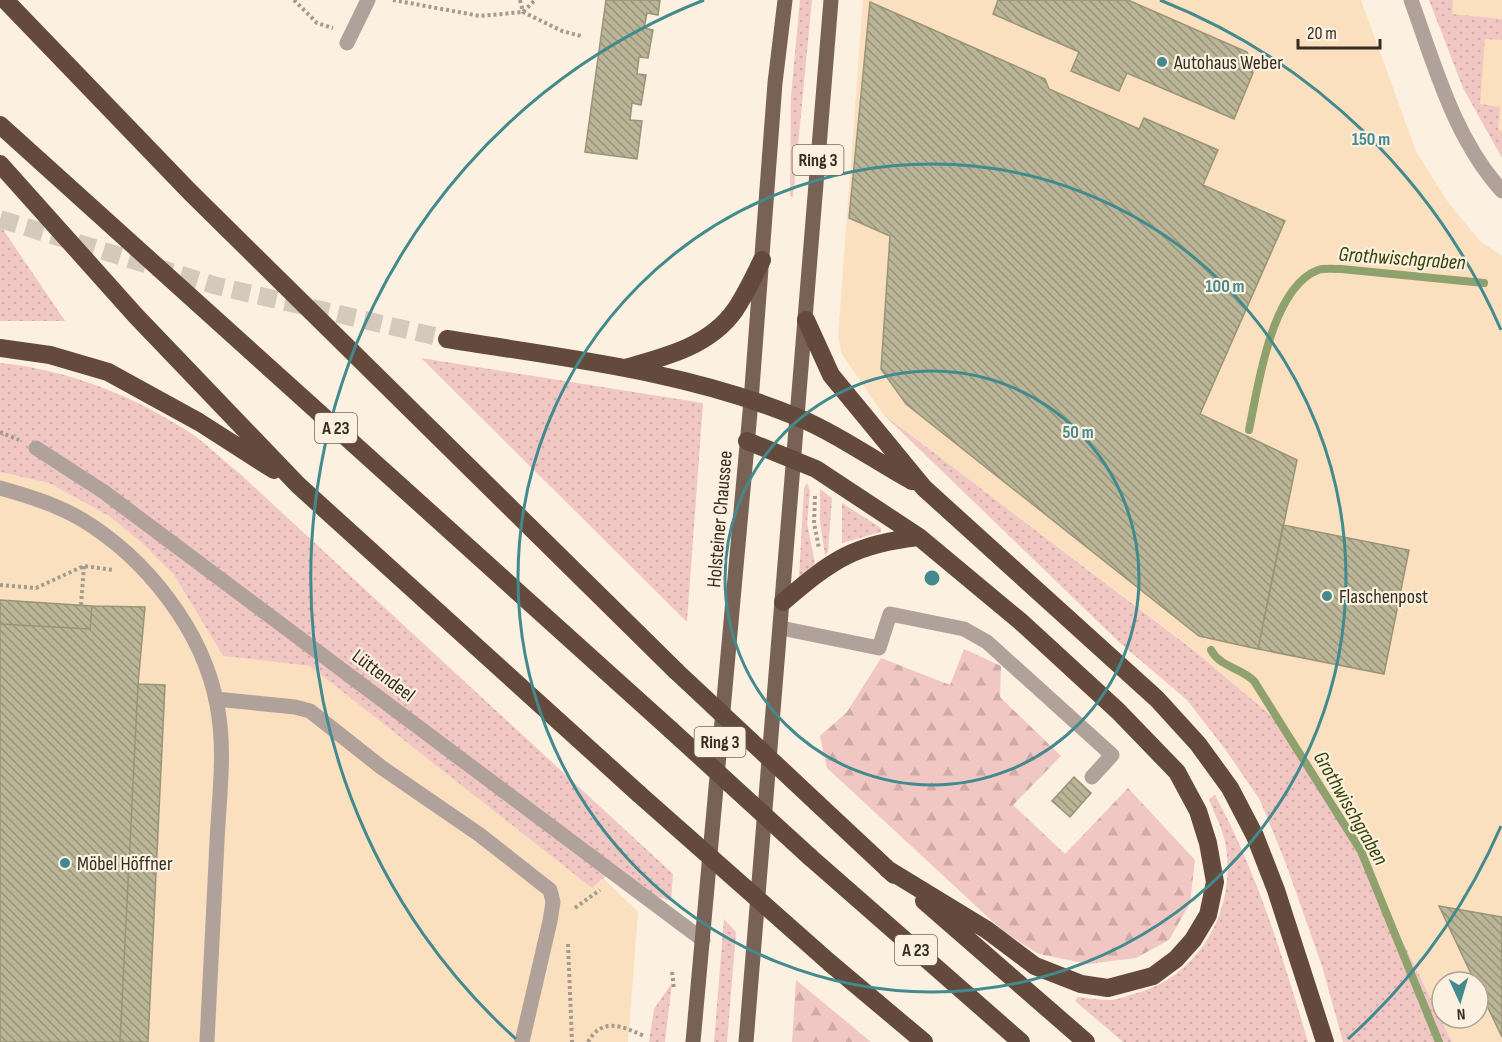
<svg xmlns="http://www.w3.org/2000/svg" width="1502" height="1042" font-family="'Sofia Sans Condensed',sans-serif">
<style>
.built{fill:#fbe0c0;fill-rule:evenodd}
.grass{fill:url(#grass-dots)}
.forest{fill:url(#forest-firs)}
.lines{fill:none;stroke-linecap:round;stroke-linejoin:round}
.stream{stroke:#8fa16d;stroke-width:8}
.building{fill:url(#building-back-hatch);stroke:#999477;stroke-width:1.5}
.motorway-tunnel{stroke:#d4c9ba;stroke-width:18;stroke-dasharray:18 9;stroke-linecap:butt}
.path{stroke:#a49a8d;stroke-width:4;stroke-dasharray:3 3;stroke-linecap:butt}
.service{stroke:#b0a29b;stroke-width:15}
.minor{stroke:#b0a29b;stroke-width:15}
.primary{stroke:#786155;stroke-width:15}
.motorway{stroke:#644a3c;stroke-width:18}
.motorway-bridge{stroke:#644a3c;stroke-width:18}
.ring{fill:none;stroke:#428a8e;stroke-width:3}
.poi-dot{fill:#428a8e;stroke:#fcf0e0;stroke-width:2}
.labels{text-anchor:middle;stroke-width:4.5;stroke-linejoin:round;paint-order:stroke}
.shield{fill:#fcf0e0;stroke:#71685c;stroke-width:1.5}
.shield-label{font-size:18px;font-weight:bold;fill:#352d23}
.poi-label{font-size:20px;fill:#352d23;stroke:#fcf0e0;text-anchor:start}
.street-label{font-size:20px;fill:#352d23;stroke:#fcf0e0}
.water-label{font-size:21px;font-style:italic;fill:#314103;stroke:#fcf0e0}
.centre{fill:#428a8e;stroke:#fcf0e0;stroke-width:3}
.ring-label{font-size:18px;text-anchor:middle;font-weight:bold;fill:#428a8e;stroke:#fcf0e0;stroke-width:4.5;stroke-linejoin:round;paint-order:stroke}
</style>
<defs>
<pattern id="grass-dots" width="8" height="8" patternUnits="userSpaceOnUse" patternTransform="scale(1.5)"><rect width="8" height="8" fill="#f1c7c4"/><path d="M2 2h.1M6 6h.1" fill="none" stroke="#cfaba8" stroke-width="1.8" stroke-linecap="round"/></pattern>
<pattern id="forest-firs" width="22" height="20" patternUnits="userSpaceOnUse" patternTransform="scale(1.5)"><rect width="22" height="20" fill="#f1c7c4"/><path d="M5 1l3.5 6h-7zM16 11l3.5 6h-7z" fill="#cfaba8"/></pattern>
<pattern id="building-back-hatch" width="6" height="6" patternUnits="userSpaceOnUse" patternTransform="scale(1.5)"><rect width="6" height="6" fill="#bab597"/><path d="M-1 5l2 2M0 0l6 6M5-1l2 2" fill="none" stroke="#98947b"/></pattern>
</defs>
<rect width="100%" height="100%" fill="#fcf0e0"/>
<path class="built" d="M863,0h498l55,151 31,50 33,40 22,15v786h-50l-109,-225 -57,-89 -89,-76 -314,-238 -41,-60 -4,-17zM1442,982h36v36h-36z
M1433,0h69v155z
M0,472l49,11 60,33 31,25 34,34 49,81 87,10 282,221 11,-9 35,34 -10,130h-628z"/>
<path class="grass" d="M800,0h12l-19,197 -3,-1 1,-100z
M1429,0h24l-1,14 50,5v21l-17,-1 -5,65 20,3 -2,23 4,1v27l-39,-70z
M0,225l65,96h-65z
M421,358l282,45 -16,219z
M0,363c63,6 127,30 181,64 21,12 39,31 58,46l434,401 -2,27 -18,-6 -33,-23 -17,6 -11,10 -282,-222 -87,-10 -49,-81 -34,-34 -31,-25 -60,-33 -49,-11z
M883,414l313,238 90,76 56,89 110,225h-109l-21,-76 -36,-102 -26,-64 -35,-51 -38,-49 -68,-58z
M807,483l3,8 -3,32 8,41 -16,14 5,-90z
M820,489l12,9 -4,54 -3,3 -5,-33z
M842,503l39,25v4l-39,11z
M1215,795c42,77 68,163 93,247h-185l-48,-41 3,-4c10,1 22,3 32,3 9,0 18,-5 27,-7 64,-18 101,-86 88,-151 -3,-14 -11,-29 -16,-43z
M724,919l12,13 -9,110h-13z
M672,983l-7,59h-16l5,-33z"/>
<path class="forest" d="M964,649l37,17 -1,31 61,59 -48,49 52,49 63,-66 67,72 -5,43 -21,37 -33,18 -48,6 -49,-10 -35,-22 -177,-164 -7,-32 27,-24 34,-54 69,27z
M796,980l75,62h-79z"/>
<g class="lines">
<path class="stream" d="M1249,430c9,-43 22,-142 69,-160 6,-2 17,-1 23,-1l143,14
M1211,650c10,18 29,17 43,31l107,170 78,191"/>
</g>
<path class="building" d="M606,0h54l-2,15 -11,-2 -3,15 9,2 -5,28 -9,-1 -2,17 9,1 -5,30 -9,-2 -2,17 12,1 -5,38 -52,-7z
M998,0h130l119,52 6,21 -19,46 -107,-46 -8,18 -48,-20 8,-19 -86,-38z
M870,2l175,77 4,10 90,40 5,-11 74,32 -15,35 82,36 -85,193 97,46 -39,189 -59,-13 -293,-232 -25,-35 9,-133 -41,-18z
M1283,525l126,25 -25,124 -126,-25z
M0,600l92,6 -2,23 -90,-5z
M92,606l53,1 -7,77 -18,358h-120v-418l90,5z
M138,684l27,1 -17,357h-28z
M1074,777l17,16 -21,24 -18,-16z
M1439,906l63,11v120l-24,-50v-5h-3z"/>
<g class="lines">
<path class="motorway-tunnel" d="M0,219l217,67 230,53"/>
<path class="path" d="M294,0l23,23 16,5
M393,0l87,16 43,-4 12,-12
M520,0l3,12 39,19 19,5
M0,432l19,8
M815,496l-1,27 5,25
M0,585l36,3 48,-22 29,4
M81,605l3,-39
M575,908l25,-18
M568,944l4,98
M672,972l2,17
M588,1042c14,-25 34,-16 56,-6"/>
<path class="service" d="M36,448l68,44 599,448
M0,488c28,8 55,16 81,31 65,39 122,111 136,186 9,46 2,91 0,137 -3,66 -7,133 -10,200
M781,628l98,20 11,-34 74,15 23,13 125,113 -20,22
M216,699l79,8 15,4 71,56 99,68 70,55 3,12 -3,19 -28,121"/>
<path class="minor" d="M1411,0c24,66 43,138 91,191
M347,43l21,-43"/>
<path class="primary" d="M693,1042l58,-641 24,-318 10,-83
M746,1042l85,-1042"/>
<path class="motorway" d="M5,0l185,192 486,479
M0,125l671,605
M0,164l136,152 162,169 341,309
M806,320l25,55 93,113 233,211 41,45 32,44 25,48 21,54 49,152
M447,339c117,19 239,32 350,78 39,16 77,43 115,64
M0,348l50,7 58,17 91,50 75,48
M625,368c40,-11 85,-22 110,-58 11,-16 19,-34 27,-50
M747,441l69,28 103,68 101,84 98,90 59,61 21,39 10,32 7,39 -7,33 -15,25 -17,19 -23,17 -45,12 -27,-4 -46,-18 -48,-36 -100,-61
M783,602c49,-42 71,-58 136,-65
M817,803l77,72
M810,857l211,185
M924,901l162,141
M830,963l94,79"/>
<path class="motorway-bridge" d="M676,671l141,132
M671,730l139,127
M639,794l191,169"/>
</g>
<g class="ring">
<circle cx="932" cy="578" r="207"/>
<circle cx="932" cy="578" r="414"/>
<path d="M1501 826A621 621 0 0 1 1348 1039M516 1039A621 621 0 0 1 704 0M1160 0A621 621 0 0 1 1501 330"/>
</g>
<g class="poi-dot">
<circle cx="1162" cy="62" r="6"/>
<circle cx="1327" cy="596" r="6"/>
<circle cx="65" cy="863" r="6"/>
</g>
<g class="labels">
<g class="shield">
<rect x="792.5" y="145" width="51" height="30" rx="4.5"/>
<rect x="315" y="413" width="42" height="30" rx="4.5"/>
<rect x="694.5" y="727" width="51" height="30" rx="4.5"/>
<rect x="895" y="935" width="42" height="30" rx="4.5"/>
</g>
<g class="shield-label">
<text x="818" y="166">Ring 3</text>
<text x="336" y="434">A 23</text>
<text x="720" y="748">Ring 3</text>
<text x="916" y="956">A 23</text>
</g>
<g class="poi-label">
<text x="1174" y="69">Autohaus Weber</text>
<text x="1339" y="603">Flaschenpost</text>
<text x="77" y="870">Möbel Höffner</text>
</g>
<g class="street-label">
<text transform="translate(719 519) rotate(-85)" y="7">Holsteiner Chaussee</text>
<text transform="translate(384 675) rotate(37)" y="7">Lüttendeel</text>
</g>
<g class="water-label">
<text transform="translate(1402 258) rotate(4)" y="7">Grothwischgraben</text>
<text transform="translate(1351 808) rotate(60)" y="7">Grothwischgraben</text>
</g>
</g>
<circle cx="932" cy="578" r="9" class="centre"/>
<g class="ring-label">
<text x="1371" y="145">150 m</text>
<text x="1225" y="292">100 m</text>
<text x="1078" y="438">50 m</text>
</g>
<g transform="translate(1460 1000) rotate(176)"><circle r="28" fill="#fcf0e0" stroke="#aca294" stroke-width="1.5"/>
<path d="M0-4.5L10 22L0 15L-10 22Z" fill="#428a8e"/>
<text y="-9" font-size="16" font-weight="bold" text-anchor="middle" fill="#352d23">N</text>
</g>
<path d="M1298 39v9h82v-9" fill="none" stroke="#352d23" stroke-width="3"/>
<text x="1307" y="39" font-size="18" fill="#352d23" stroke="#fcf0e0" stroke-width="4.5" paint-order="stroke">20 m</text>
</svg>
